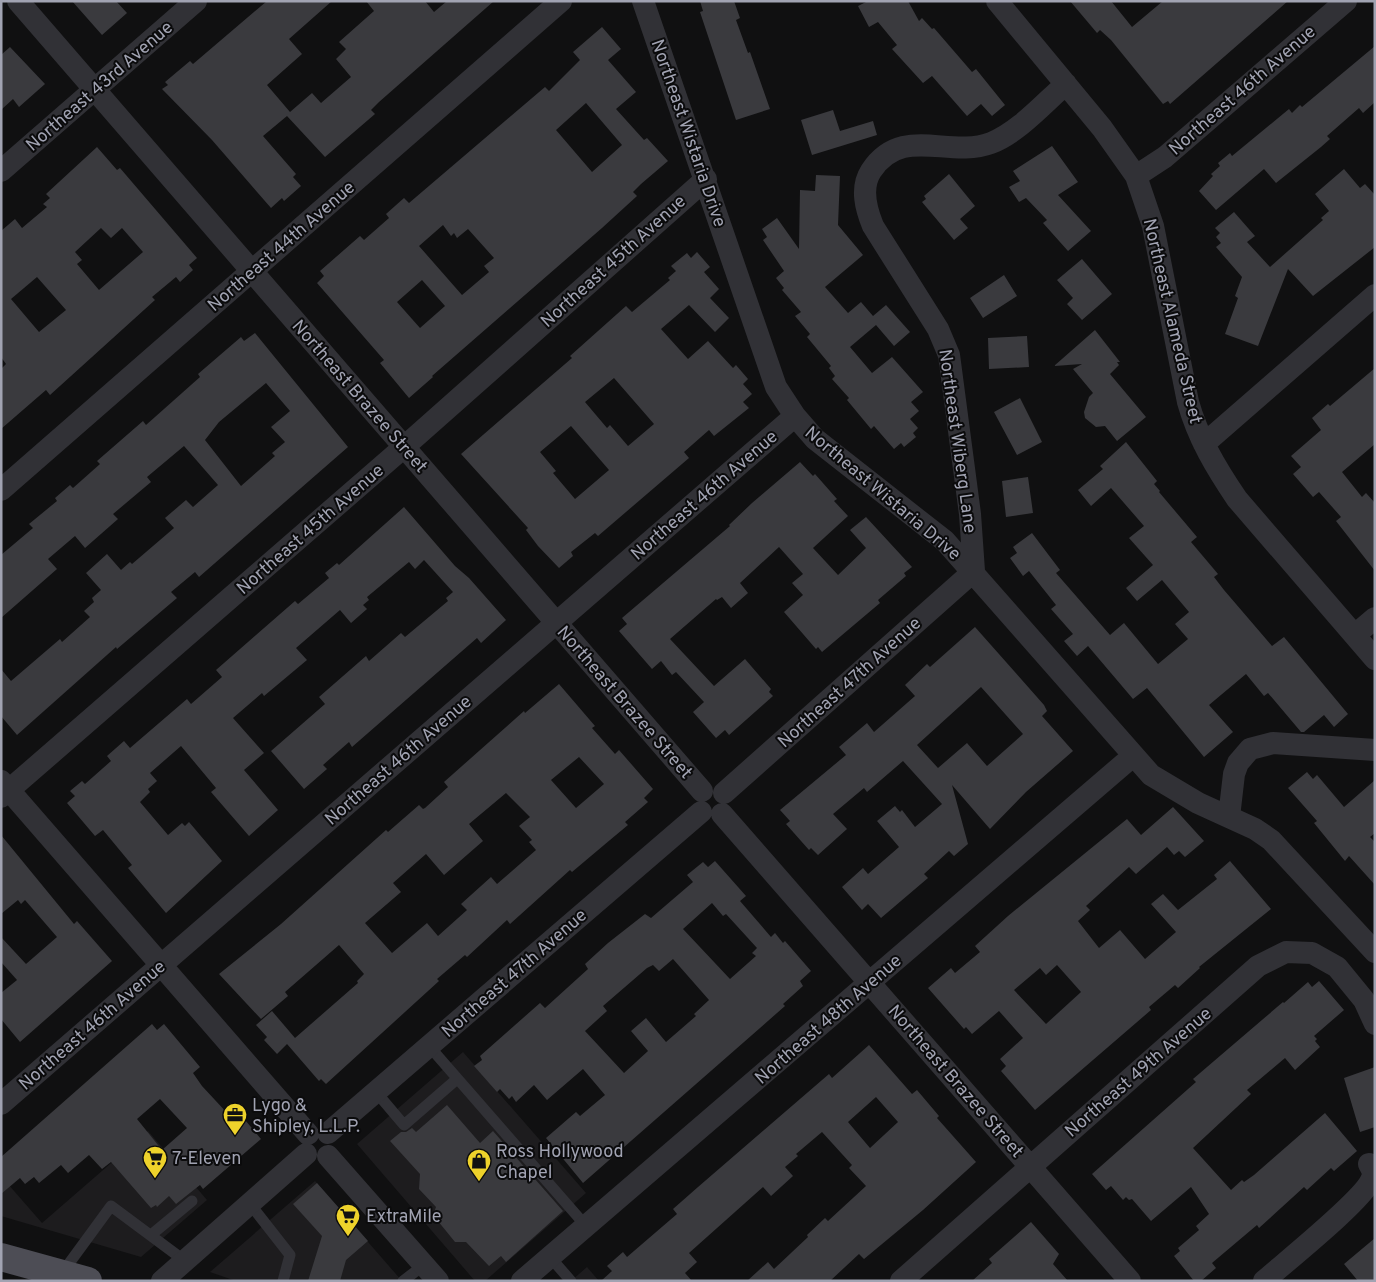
<svg xmlns="http://www.w3.org/2000/svg" width="1376" height="1282" font-family="Overpass,sans-serif">
<style>
.built{fill:#1d1c1e}
.building{fill:#3a3a3e;fill-rule:evenodd}
.lines{fill:none;stroke-linecap:round;stroke-linejoin:round}
.service{stroke:#313136;stroke-width:11}
.minor{stroke:#313136;stroke-width:22}
.primary{stroke:#4d4d55;stroke-width:28}
.labels{text-anchor:middle;stroke-width:4;stroke-linejoin:round;paint-order:stroke}
.street-label{font-size:18px;fill:#a1a3b2;stroke:#0b0b0c}
.poi-label{font-size:18px;fill:#a1a3b2;stroke:#0b0b0c;text-anchor:start}
</style>
<rect width="100%" height="100%" fill="#101011"/>
<path class="built" d="M463,1052l123,141 -101,88h-10l-118,-137z
M148,1131l59,69 -66,57 -140,-41v-40l41,47z
M315,1181l87,100h-166l-26,-9z
M587,1267l12,14h-28z"/>
<path class="building" d="M72,1h44l11,12 -25,22z
M267,1h65l-43,38 13,15 -35,31 23,27 22,-19 9,10 30,-26 -15,-18 10,-10 -7,-7 35,-31 -8,-10h59l9,11 13,-11h47l-115,101 -8,8 4,4 -50,43 -38,-41 -24,20 33,38 -3,3 8,9 -17,15 -2,-3 -11,10 -59,-68 -50,-51 6,-4 -3,-3 25,-21 3,3z
M700,1h34l6,17 -4,2 12,33 2,-1 20,57 -34,11 -36,-108 3,-1z
M868,1h40l11,20 3,-3 10,11 2,-1 38,44 4,-3 29,36 -13,11 -11,-12 -14,12 -35,-40 -9,7 -31,-34 5,-4 -19,-23 -9,5 -11,-21z
M1070,1h41l21,26 31,-26h125l-118,103 -2,-3 -5,3 -52,-64 -11,-10 -3,3z
M602,27l19,22 -13,11 28,32 -20,17 28,31 3,-2 21,23 -27,23 -8,8 4,4 -35,32 -170,148 1,1 -24,21 -29,-35 4,-3 -67,-77 7,-7 -4,-5 40,-35 4,4 25,-22 -3,-4 18,-16 5,5 136,-116 4,4 31,-31 -7,-8zM586,103l36,42 -30,27 -36,-42zM443,225l8,11 3,-3 3,5 11,-9 26,29 -10,8 5,6 -27,23 -43,-49zM422,280l23,26 -25,22 -23,-26z
M1375,46v56l-12,11 -4,-5 -32,28 3,3 -9,8 -45,36 -12,-14 -48,41 -17,-19 14,-15 -2,-2 9,-8 -2,-3 12,-10 2,3 57,-47 3,4 8,-8 2,2z
M10,47l35,37 -26,23 -6,-8 -12,11v-55z
M833,110l7,21 33,-10 4,14 -65,20 -11,-35z
M1052,146l26,36 -20,13 33,36 -23,20 -25,-28 4,-3 -21,-22 -7,4 -10,-15 11,-6 -7,-10z
M97,147l20,23 3,-2 77,90 -8,7 4,5 -13,12 -4,-5 -24,20 3,3 -105,95 -4,-5 -45,39v-60l5,-5 -5,-7v-126l14,-12 7,9 25,-21 -4,-3 7,-6 -4,-4zM101,228l10,10 11,-10 21,24 -44,38 -22,-26 5,-4 -7,-8zM37,277l29,33 -27,22 -28,-33z
M1344,169l16,19 5,-4 10,11v52l-62,49 -25,-27 -30,77 -33,-12 13,-36 -3,-2 7,-19 -26,-30 5,-4 -5,-6 4,-4 -5,-5 19,-16 21,24 -8,6 23,25 53,-47 -2,-2 8,-7 -14,-17z
M949,174l26,32 -15,13 8,9 -14,12 -32,-38 4,-3 -2,-3z
M816,175l24,1 -2,49 25,30 -38,32 23,26 13,-11 12,14 13,-11 24,27 -16,14 -18,-21 -26,22 22,26 20,-16 31,35 -12,10 8,9 -9,8 8,9 -5,5 3,4 -12,10 -3,-4 -7,6 -20,-23 -3,3 -24,-29 2,-2 -17,-19 3,-3 -6,-8 2,-2 -24,-29 3,-3 -15,-18 6,-4 -19,-22 2,-2 -8,-10 8,-7 -21,-31 4,-3 -5,-8 15,-11 22,31 1,-59 15,1z
M697,252l13,15 -6,5 15,17 -9,9 19,20 -14,14 -26,-27 -28,24 27,30 20,-18 25,27 3,-3 12,14 -5,5 9,10 -9,8 6,6 -35,28 -5,-6 -25,22 5,6 -91,78 -3,-3 -24,19 2,4 -14,12 -21,-22 -12,-16 2,-2 -67,-74 111,-96 -2,-2 56,-50 6,6 38,-32 -2,-2 8,-7 -5,-5 16,-13 4,5zM614,378l40,46 -26,22 -18,-21 -3,3 -22,-26zM571,426l38,44 -34,29 -22,-26 3,-2 -16,-19z
M1082,259l30,35 -30,26 -15,-16 6,-6 -16,-18z
M1004,275l13,21 -34,22 -13,-20z
M1095,330l25,32h-3l2,3 -9,9 36,43 -29,24 -12,-15 -9,1 -11,-9 -1,-6 5,-15 4,-4 -20,-24 9,-5 -28,2z
M255,333l93,114 -149,130 -4,-5 -24,20 6,6 -60,51 -1,-2 -99,88 -16,-19v-47l10,12 49,-42 2,3 28,-25 -6,-6 10,-9 -2,-4 9,-8 -15,-17 21,-19 14,16 9,-8 2,2 42,-36 -9,-10 21,-18 7,7 25,-22 -34,-39 -37,31 4,5 -38,32 5,5 -33,29 -10,-12 -27,23 9,10 -56,49v-63l32,-27 -4,-4 28,-23 -2,-3 15,-13 3,3 27,-24 -3,-3 46,-40 3,4 54,-48 -2,-3 43,-37 3,4zM266,383l24,28 -19,16 14,15 -13,11 3,3 -34,30 -36,-46 14,-18z
M1027,336l2,31 -40,2 -1,-31z
M1375,368v76l-33,28 20,25 4,-4 9,10v68l-39,-50 5,-4 -22,-25 -6,5 -20,-23 8,-7 -10,-11 30,-26 -9,-12 16,-14 2,2z
M1020,398l22,44 -25,13 -23,-43z
M1126,442l31,39 -3,3 6,7 -1,1 38,45 -6,5 27,32 -4,3 10,13 48,56 12,-9 64,77 -14,13 -10,-12 -20,17h-3l-33,-39 -4,3 -18,-22 -37,31 24,27 -29,25 -57,-69 -14,11 -45,-53 -11,10 -13,-15 9,-7 -22,-25 5,-4 -27,-34 -6,5 -13,-18 7,-5 -4,-6 19,-14 28,37 -4,3 54,62 14,-12 34,41 30,-25 -13,-15 14,-12 -27,-32 -25,21 -11,-13 27,-23 -24,-27 15,-12 -33,-38 -20,18 -13,-16 25,-21 -3,-3z
M800,462l13,14 2,-2 22,25 -3,2 14,15 -35,32 25,27 28,-27 -16,-18 16,-13 46,50 -8,6 2,3 -28,24 2,3 -58,49 -4,-5 -2,2 -32,-37 19,-17 -11,-12 11,-9 -24,-27 -39,36 8,10 -17,15 -9,-11 -5,3 -1,-1 -46,40 44,47 31,-27 26,30 -2,3 4,4 -44,39 -4,-5 -9,8 -23,-26 11,-10 -28,-30 -4,3 -11,-14 -9,8 -33,-38 8,-7 -5,-6 108,-92 -1,-1 23,-22z
M1028,477l5,36 -27,4 -4,-36z
M404,507l51,59 14,12 37,42 -25,23 -4,-5 -125,109 -3,-5 -26,23 4,4 -23,20 -33,-38 54,-47 -6,-7 47,-41 3,5 32,-28 4,4 43,-36 -2,-3 7,-6 -29,-32 -9,9 -6,-7 -42,35 2,3 -6,5 4,4 -16,14 -11,-13 -44,38 11,12 -43,36 -2,-3 -29,25 31,35 -20,17 34,40 -29,26 -38,-44 5,-4 -35,-42 -31,27 7,8 -9,8 2,3 -10,10 28,33 14,-12 3,3 4,-4 33,39 -56,52 -38,-45 4,-3 -29,-35 -8,6 -28,-33 8,-7 -5,-5 12,-10 3,3 26,-23 -4,-5 17,-15 6,7 57,-49 4,5 31,-27 -6,-7 79,-69 3,3 31,-26 -4,-5 12,-10 2,2z
M975,627l69,78 3,6 -5,5 31,35 -47,41 -36,37 -38,-44 16,59 -14,12 -5,-5 -25,23 4,4 -47,40 -13,-14 -6,6 -20,-23 21,-19 5,6 31,-27 -22,-26 18,-15 5,6 2,-2 13,17 27,-23 -39,-43 -36,31 -3,-4 -31,26 14,15 -29,26 -7,-7 -2,2 -23,-26 4,-3 -10,-11 66,-55 -7,-8 28,-24 7,9 41,-36 -10,-11 22,-21 3,3zM981,687l42,47 -36,32 -20,-23 -29,25 -21,-23z
M559,684l36,42 -3,2 23,26 4,-4 34,39 -9,9 4,4 -23,20 3,3 -18,15 -38,32 -2,-2 -60,54 -3,-4 -40,37 -2,-2 -28,24 2,2 -113,103 -5,-5 -2,2 -32,-37 -10,10 -13,-14 3,-3 -11,-12 16,-14 23,27 63,-55 -1,-2 7,-7 -25,-29 -54,47 3,4 -27,23 -42,-45 62,-50 105,-94 2,2 31,-27 4,4 2,-1 23,-21 -4,-5 80,-71 1,2zM579,757l25,27 -28,24 -25,-28zM506,793l24,24 -11,9 13,14 -3,2 7,8 -39,34 -6,-7 -30,27 6,6 -29,26 -11,-13 -35,30 -27,-30 36,-31 -8,-9 33,-29 18,21 39,-34 -14,-17z
M1307,772l6,7 4,-4 27,32 31,-27v53l-5,4 5,5v43l-26,-29 -4,5 -31,-38 3,-2 -29,-33z
M1173,807l31,34 -19,16 -6,-6 -5,4 -7,-8 -31,27 -7,-7 -43,39 4,4 -12,11 21,27 21,-18 25,29 31,-27 -25,-28 12,-10 15,16 39,-31 -3,-4 16,-14 41,48 -72,58 1,1 -22,20 -3,-3 -26,22 2,3 -116,100 -34,-39 5,-5 -6,-7 23,-21 -24,-27 -27,23 -6,-7 -2,2 -36,-41 23,-20 4,5 25,-21 -5,-6 33,-30 119,-97 14,16zM1057,965l24,27 -35,32 -32,-34 26,-22 6,7z
M1,835l73,89 3,-3 35,40 -92,81 -19,-23v-26l16,-13 -16,-18v-25l25,27 31,-27 -32,-37 -4,4 -3,-4 -17,14z
M715,861l31,35 -6,5 31,36 4,-4 8,10 2,-2 26,30 -11,10 3,5 -20,18 2,2 -202,177 -37,-45 30,-26 4,4 25,-21 -22,-26 -36,31 -13,-15 -18,17 -4,-6 -3,3 -9,-10 -3,3 -23,-26 8,-6 -2,-4 60,-53 5,5 43,-39 -3,-5 23,-21 37,-29 6,4 42,-36 -6,-7 16,-13 5,5zM712,903l11,13 3,-2 31,34 -5,5 4,3 -26,23 -47,-50zM673,959l36,41 -15,14 2,2 -30,26 -20,-24 -15,13 17,20 -24,22 -39,-42 22,-20 -4,-5 44,-38 6,-3 6,6z
M1319,981l25,29 -30,26 3,3 -2,2 5,6 -25,23 -10,-12 -38,32 4,4 -58,54 38,42 11,-10 2,2 10,-7 71,-62 32,38 -23,20 -3,-3 -24,22 -3,-3 -45,41 -2,-3 -45,38 4,5 -15,13h-7l-20,-25 6,-5 -2,-3 21,-18 -3,-4 13,-12 -18,-27 -40,34 -19,-22 -3,1 -3,-3 -3,3 -12,-14 -5,4 -14,-16 104,-92 -3,-3 90,-77 1,1 24,-21 4,5z
M152,1024l5,6 7,-6 36,43 -7,6 9,13 26,28 7,-6 26,31 -58,50 -3,-4 -24,19 -7,-8 -12,11 -1,-2 -5,3 -40,-46 -9,7 -13,-14 -21,18 -7,-8 -22,18 -5,-6 -9,7 -5,-6 -19,16v-37zM160,1099l27,29 -25,22 -25,-31z
M869,1045l43,49 5,-4 22,26 -2,2 39,44 -53,48 -59,49 -5,-5 -29,27h-83l21,-19 6,7 34,-32 -1,-2 18,-17 3,3 38,-35 -17,-18 3,-3 -30,-33 -26,22 2,2 -13,11 8,9 -22,20 -8,-9 -74,66 8,9 -12,11 7,8h-91l11,-10 -5,-5 16,-14 4,5 50,-43 -4,-5 25,-22 131,-113 3,4zM876,1097l22,25 -28,26 -22,-26z
M1375,1067v60l-15,5 -16,-54z
M447,1105l33,38 13,-12 70,80 -57,51 -5,-6 -12,10 -23,-24h-11l-22,-27 3,-8 -17,-18 1,-15 -30,-33 11,-9h5l6,-4 4,4z
M317,1183l51,58 -22,19 -6,21h-32l14,-45 -29,-32z
M1031,1222l28,32 -6,10 15,17h-96l20,-18 -3,-4z
M1375,1238v43h-17l-14,-17z"/>
<g class="lines">
<path class="service" d="M429,1046l157,180
M376,1092l28,33 53,-46
M250,1204l40,51 -7,26
M151,1235l41,-34
M550,1257l21,24
M62,1273l49,-67 74,55
M403,1281l21,-16"/>
<path class="minor" d="M18,1l684,790
M643,1l133,386 19,29 20,23 130,102 206,234 47,28 57,26 16,11 104,112
M997,1l105,127 34,48 17,50 35,176c10,36 28,66 49,97l138,160
M1,171l195,-170
M1136,176l29,-19 181,-156
M1204,444l171,-149
M1,490l560,-489
M974,571l-4,-57 -21,-159 -11,-26 -65,-103c-7,-17 -13,-38 -2,-55 31,-47 77,-12 120,-28 28,-11 53,-40 75,-59
M1355,635l20,-17
M1,781l307,353
M724,793l250,-222
M1,797l403,-350 302,-268
M722,814l408,467
M1229,817l5,-43 4,-11 12,-14 23,-6 102,7
M1,1104l794,-688
M328,1133l373,-321
M328,1156l110,125
M162,1281l144,-127
M522,1281l611,-525
M901,1281l357,-315 28,-14 26,1 25,14 27,33 11,24
M1264,1281c19,-17 102,-83 108,-103 2,-5 0,-9 -3,-14"/>
<path class="primary" d="M1,1257l87,24"/>
</g>
<defs>
<symbol id="office-pin" viewBox="-11 -11 22 30"><path d="M0 17L-7.5 6A9.5 9.5 0 1 1 7.5 6Z" fill="#eed22b" stroke="#0b0b0c"/><path d="M-6-3h4V-5.5h4V-3h4V5H-6ZM-1-4.5V-3h2v-1.5ZM-6 0V1H6V0Z" fill="#111"/></symbol>
<symbol id="supermarket-pin" viewBox="-11 -11 22 30"><path d="M0 17L-7.5 6A9.5 9.5 0 1 1 7.5 6Z" fill="#eed22b" stroke="#0b0b0c"/><path d="M-6-5.5h2.5l.6 2H6L4.5 2H-2.5L-4.4-4H-6ZM-1.5 3.2a1.3 1.3 0 1 0 .1 0ZM3 3.2a1.3 1.3 0 1 0 .1 0Z" fill="#111"/></symbol>
<symbol id="shop-pin" viewBox="-11 -11 22 30"><path d="M0 17L-7.5 6A9.5 9.5 0 1 1 7.5 6Z" fill="#eed22b" stroke="#0b0b0c"/><path d="M-5-2.5h2.3a2.7 3.5 0 0 1 5.4 0H5L5.5 6h-11ZM-1.5-2.5h3a1.5 2.3 0 0 0-3 0Z" fill="#111"/></symbol>
</defs>
<g fill-rule="evenodd">
<use href="#office-pin" x="221" y="1101" width="28" height="38"/>
<use href="#supermarket-pin" x="141" y="1144" width="28" height="38"/>
<use href="#shop-pin" x="465" y="1147" width="28" height="38"/>
<use href="#supermarket-pin" x="334" y="1202" width="28" height="38"/>
</g>
<g class="labels">
<g class="street-label">
<text transform="translate(99 86) rotate(-41)" y="6">Northeast 43rd Avenue</text>
<text transform="translate(1242 90) rotate(-41)" y="6">Northeast 46th Avenue</text>
<text transform="translate(689 133) rotate(71)" y="6">Northeast Wistaria Drive</text>
<text transform="translate(281 246) rotate(-41)" y="6">Northeast 44th Avenue</text>
<text transform="translate(613 261) rotate(-42)" y="6">Northeast 45th Avenue</text>
<text transform="translate(1173 321) rotate(77)" y="6">Northeast Alameda Street</text>
<text transform="translate(360 396) rotate(49)" y="6">Northeast Brazee Street</text>
<text transform="translate(958 441) rotate(82)" y="6">Northeast Wiberg Lane</text>
<text transform="translate(883 493) rotate(40)" y="6">Northeast Wistaria Drive</text>
<text transform="translate(704 495) rotate(-41)" y="6">Northeast 46th Avenue</text>
<text transform="translate(310 529) rotate(-41)" y="6">Northeast 45th Avenue</text>
<text transform="translate(849 682) rotate(-42)" y="6">Northeast 47th Avenue</text>
<text transform="translate(625 702) rotate(49)" y="6">Northeast Brazee Street</text>
<text transform="translate(398 760) rotate(-41)" y="6">Northeast 46th Avenue</text>
<text transform="translate(514 973) rotate(-41)" y="6">Northeast 47th Avenue</text>
<text transform="translate(828 1019) rotate(-41)" y="6">Northeast 48th Avenue</text>
<text transform="translate(92 1025) rotate(-41)" y="6">Northeast 46th Avenue</text>
<text transform="translate(1138 1072) rotate(-41)" y="6">Northeast 49th Avenue</text>
<text transform="translate(956 1081) rotate(49)" y="6">Northeast Brazee Street</text>
</g>
<g class="poi-label">
<text x="252" y="1111">Lygo &amp;<tspan x="252" dy="21">Shipley, L.L.P.</tspan></text>
<text x="496" y="1157">Ross Hollywood<tspan x="496" dy="21">Chapel</tspan></text>
<text x="172" y="1164">7-Eleven</text>
<text x="366" y="1222">ExtraMile</text>
</g>
</g>
<rect width="1376" height="1282" fill="none" stroke="#a1a3b2" stroke-width="5"/>
</svg>
